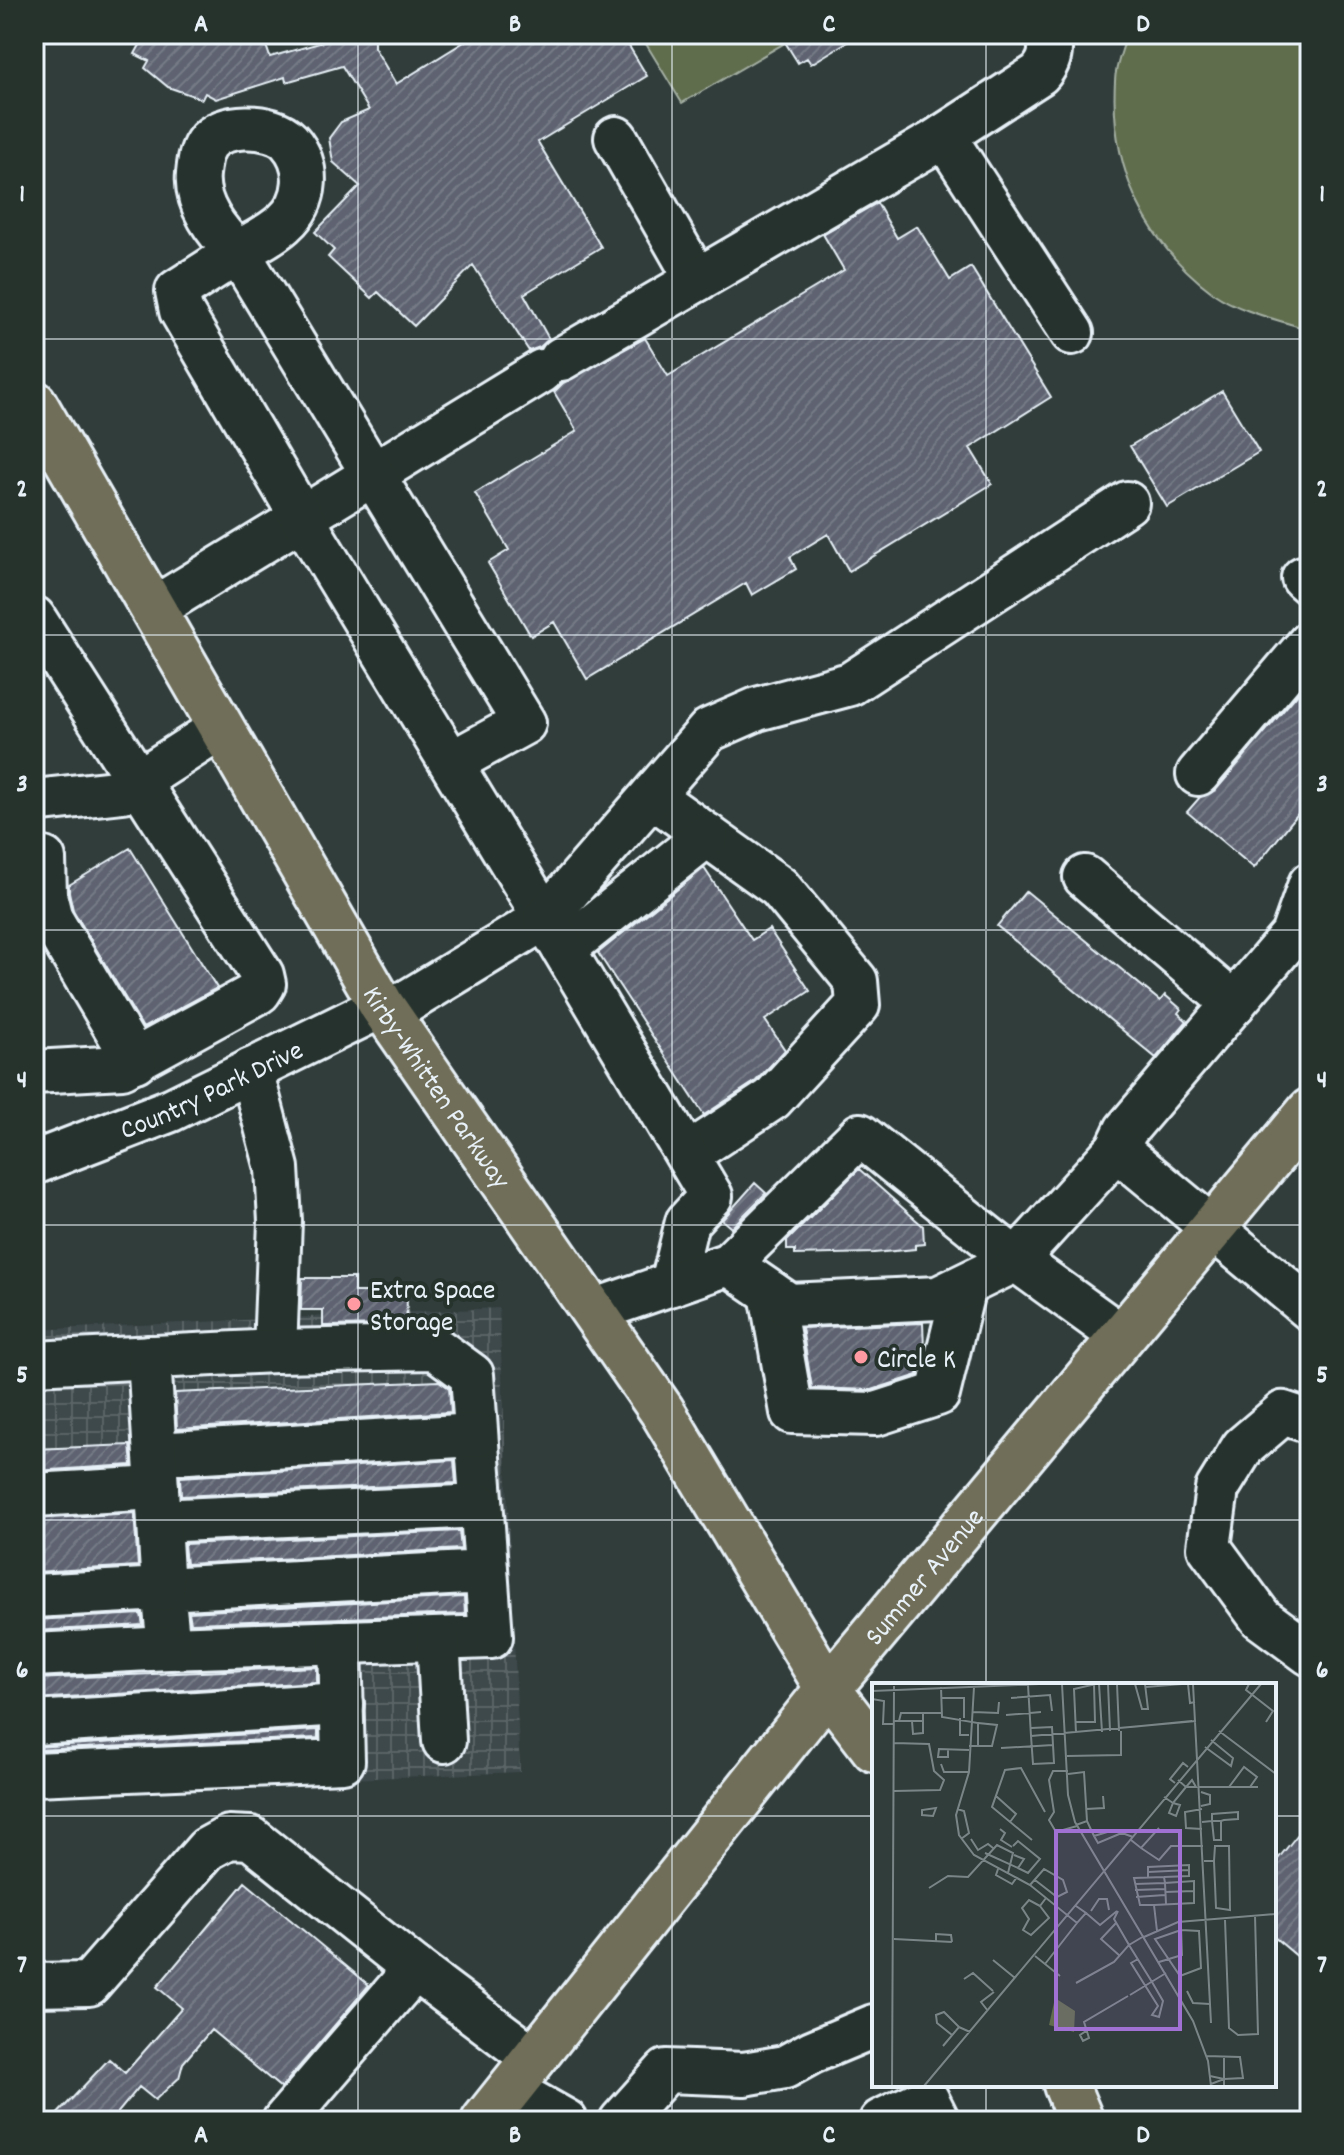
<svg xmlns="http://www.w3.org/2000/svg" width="1344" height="2155" font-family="Dekko,sans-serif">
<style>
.industrial{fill:url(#industrial-grid)}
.green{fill:#616d4e;stroke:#a4afa3;stroke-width:2}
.building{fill:url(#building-hatch);stroke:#e8f1f8;stroke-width:2}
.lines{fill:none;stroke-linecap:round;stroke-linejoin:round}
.minor-casing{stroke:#e8f1f8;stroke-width:48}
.major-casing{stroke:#e8f1f8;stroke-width:50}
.minor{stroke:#26332d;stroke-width:42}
.major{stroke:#706e59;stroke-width:44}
.grid{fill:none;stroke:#e8f1f8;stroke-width:2;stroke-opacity:0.55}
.poi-dot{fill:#ff9aa2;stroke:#26332d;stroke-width:3}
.labels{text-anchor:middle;stroke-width:8;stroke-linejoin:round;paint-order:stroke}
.street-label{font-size:28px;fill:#e8f1f8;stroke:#26332d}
.poi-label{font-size:28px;fill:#e8f1f8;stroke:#26332d;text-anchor:start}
.inset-road{fill:none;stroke:#7a8587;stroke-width:2}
.view{fill:#a171d3;fill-opacity:0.15;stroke:#a171d3;stroke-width:4}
.inset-edge{fill:none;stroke:#e8f1f8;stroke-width:4}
.neatline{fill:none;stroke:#e8f1f8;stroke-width:3}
.grid-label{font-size:26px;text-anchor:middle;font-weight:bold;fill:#e8f1f8}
</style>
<defs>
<pattern id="industrial-grid" width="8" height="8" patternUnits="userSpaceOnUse" patternTransform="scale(2)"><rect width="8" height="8" fill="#3e484b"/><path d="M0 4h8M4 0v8" fill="none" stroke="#5a6366"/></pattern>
<pattern id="building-hatch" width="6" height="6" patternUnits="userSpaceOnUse" patternTransform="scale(2)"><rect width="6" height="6" fill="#5e6371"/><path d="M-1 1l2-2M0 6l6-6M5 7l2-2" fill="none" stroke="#757a86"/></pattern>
</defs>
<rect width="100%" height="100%" fill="#313d3b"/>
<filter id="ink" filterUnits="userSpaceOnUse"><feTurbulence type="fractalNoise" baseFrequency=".0125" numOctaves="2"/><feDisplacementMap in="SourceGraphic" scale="16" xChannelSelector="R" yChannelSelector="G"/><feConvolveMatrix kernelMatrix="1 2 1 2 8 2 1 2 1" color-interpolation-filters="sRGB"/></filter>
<g filter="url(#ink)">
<path class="industrial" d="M499,1308l21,464 -486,20v-462z"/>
<path class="green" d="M640,34h138l5,10 -101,59z
M1127,34h183v296c-31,-10 -70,-18 -97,-37 -69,-51 -103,-127 -98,-212 0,-15 8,-32 12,-47z"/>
<path class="building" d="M146,34h116l8,23 57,-16 -4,-7h51v13l22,37 81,-50h110l42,12 18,30 -109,66 63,105 -77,47 25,45 -9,8 -11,4 -56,-86 -59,61 -36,-34 -6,6 -44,-41 6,-7 -19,-18 45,-46 -27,-24 -4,-24 12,-16 28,-12 -27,-44 -56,16 -1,-5 -69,22 -11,-6 -3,6 -34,-12 -23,-19 4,-7 -14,-7z
M780,34h80l-49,30 -4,-6 -9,5z
M877,203l20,35 20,-12 33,54 21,-13 80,130 -81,51 22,36 -143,87 -21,-37 -38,23 6,12 -44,26 -6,-12 -159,96 -33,-57 -23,14 -43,-73 21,-13 -34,-57 102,-62 -23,-39 9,-9 82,-45 23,38 176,-106 -21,-36z
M1222,391l37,61 -92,55 -37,-61z
M1310,679v120l-56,69 -67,-56 13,-15 16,-7z
M130,848l87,140 -74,40 -70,-118 -4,-18v-7z
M704,868l48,72 17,-11 41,62 -45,29 20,30 -29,31 -52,34 -106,-162z
M1026,891l134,110 5,-6 16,14 -3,4 9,8 -31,37 -159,-132z
M859,1169l64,57 1,18 -9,1v4l-41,4 -79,2v-5h-8v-9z
M755,1183l11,10 -35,35 -9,-8z
M302,1278h52v14h27v5l26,1 -1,27 -83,1v-16h-22z
M923,1323l1,26 -6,26 -46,15 -60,-2 -10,-60z
M439,1381l10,7 2,24 -274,17 -2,-36z
M130,1445l2,20 -98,6v-22z
M454,1460l2,23 -275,13 -1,-19z
M134,1513l4,53 -104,6v-53z
M459,1531l2,18 -275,15 -2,-20z
M464,1597l1,17 -274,9 -2,-11z
M141,1614l2,11 -109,6v-11z
M317,1667v15l-283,17v-20z
M318,1730v8l-284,12v-3z
M1310,1819v148l-36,-30v-73z
M245,1882l124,103 -88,103 -70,-58 -28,33 -4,15 -24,22 -16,-13 -28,34h-60l58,-62 16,14 57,-65 -25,-21z"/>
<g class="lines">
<defs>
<g id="minor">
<path d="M944,136l128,197"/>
<path d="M616,138l81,142"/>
<path d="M561,359l370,-215 108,-70c11,-12 14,-24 8,-40"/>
<path d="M1303,578l7,6"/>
<path d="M153,609l389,-238"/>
<path d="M34,618l228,357 2,9 -5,8 -137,75 -88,5"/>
<path d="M1198,774l112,-132"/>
<path d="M652,796l127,91 77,94 2,24 -86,94 -85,56"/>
<path d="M34,801l89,-10 98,-63"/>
<path d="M44,859l1,36 6,24 84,142"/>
<path d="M1085,877l149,127"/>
<path d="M564,949l143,-114"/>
<path d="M387,1014l158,-96 -243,-400 -121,-207 -4,-20 61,-39c-21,-19 -43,-48 -40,-78 1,-10 2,-21 8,-30 14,-22 66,-21 83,-3 22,24 19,61 -5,82 -13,12 -30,20 -46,29l286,471 -73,40"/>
<path d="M251,1070l26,98 3,53 -5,130"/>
<path d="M1117,1149l9,-19 166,-195 18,-51"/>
<path id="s1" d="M34,1163l137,-53 211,-104"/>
<path d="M672,1284l15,-62 24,-26 -166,-278 164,-188 48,-21 93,-25 277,-181"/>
<path d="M771,1293l21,119 84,2 62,-20 26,-107"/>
<path d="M593,1311l136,-47 131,-129 156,125 -78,38 -149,7 -60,-41"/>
<path d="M1121,1336l-105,-76 101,-111 193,160"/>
<path d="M34,1363l241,-12 160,-3 37,27 19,262 -322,11 -6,-59 323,-17"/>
<path d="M1310,1422l-27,-9 -40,34 -26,42 -8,58 52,71 49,36"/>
<path d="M155,1454l321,-19"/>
<path d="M34,1495l123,-7"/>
<path d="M159,1521l322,-15"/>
<path d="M34,1596l129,-7 -14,-232"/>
<path d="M438,1639l6,102"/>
<path d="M34,1655l135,-7"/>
<path d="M34,1723l308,-19"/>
<path d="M34,1774l309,-13 -3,-119"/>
<path d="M34,1985l55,-1 118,-135 22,-12 22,1 164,131"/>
<path d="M509,2089l57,32"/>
<path d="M284,2121l131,-152 117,88"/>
<path d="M621,2121l45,-50 78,3 41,-7 27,-15 62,-26"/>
<path d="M881,2121l46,-22 11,22"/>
</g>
<g id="major">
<path id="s2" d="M34,403l348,603 280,405 166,278 46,60"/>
<path d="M1066,2085l15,36"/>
<path id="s3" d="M484,2121l344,-432 482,-578"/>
</g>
</defs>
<use href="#minor" class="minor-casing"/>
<use href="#major" class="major-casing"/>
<use href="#minor" class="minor"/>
<use href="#major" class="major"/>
</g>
</g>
<path class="grid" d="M358,34v2087M672,34v2087M986,34v1651M34,339h1276M34,635h1276M34,930h1276M34,1225h1276M34,1520h1276M34,1816h840M1274,1816h36M986,2085v36"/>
<g class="poi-dot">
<circle cx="354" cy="1304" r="8"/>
<circle cx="861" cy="1357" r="8"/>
</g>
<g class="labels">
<g class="street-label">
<text dy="10" stroke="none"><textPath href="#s2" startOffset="794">Kirby-Whitten Parkway</textPath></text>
<text dy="10" stroke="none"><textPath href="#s1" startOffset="192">Country Park Drive</textPath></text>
<text dy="10" stroke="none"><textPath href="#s3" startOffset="700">Summer Avenue</textPath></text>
</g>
<g class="poi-label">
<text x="370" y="1298">Extra Space<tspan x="370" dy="32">Storage</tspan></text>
<text x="877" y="1367">Circle K</text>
</g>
</g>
<g transform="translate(872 1683)">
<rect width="404" height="404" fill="#313d3b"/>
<path d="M183,315l20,13 -1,21 -25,-7z" fill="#616d4e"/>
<path class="inset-road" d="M0,1h55M190,1l6,111 7,27 118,199 15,40 3,25M227,1l3,48M236,1l2,47M245,1l2,47M263,1l7,25h6l-3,-25M316,1l2,19 5,-1M321,1l18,339M377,1l-3,6 27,21 -7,11M156,2l3,51 2,28 21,-1 -2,-36 -21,1M69,4l1,30 36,6v23h-9M102,4l-5,85 -13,43 3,20 15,20 56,30 47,38 9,-10 -10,-7M274,4l36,-3M0,8l167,-7M69,15h23v20M139,15l39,-3 2,16M0,16l12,2 -1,23h11M101,29l25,1 1,-11M134,32l35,-3M88,35v17h9M22,38h29v-8h18M27,38l2,-8h22M40,38l1,13 10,-1v-12M203,39h20l-1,-38M259,44l61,-6M347,48l57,43M204,50l-2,-44 22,-5M159,53l165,-15M22,60l35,1 5,27 10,9 -4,10 -46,1M106,63h14l5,-21 -19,-2M333,64l26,19 2,-8 -22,-18M129,65l52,-3M76,67v7h-10l1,-8 30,1M195,73l54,-1v-24M69,81l3,8h25M196,88h-15l-4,9 5,32 -5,8 7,12 21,-6M196,91l16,-2 3,49M320,97l4,7h-10zM303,100l-5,-4 13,-16 5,4M326,104h60M357,104l15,-20 13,10 -7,10M329,109l9,3v9l-9,2M124,113l20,18 -6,8M292,114l9,6 13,-16 -8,-7M301,120l7,2 -4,11 -7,-3zM64,125l-3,8 -11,-1v-5zM85,126l7,2 5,22 -8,6M214,126l18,-1 -1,-12M330,126l-17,3 1,16 16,1M330,139l10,-1h9l3,-1 14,-1v-7l-26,2v7l2,19h7v-19M204,142l11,-4 7,15 20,-6 19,7M128,146l5,4 -4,7 11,7M222,153l4,7 26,-11M99,156l7,11 10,-6 5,4M160,157l-40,-33 13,-37 16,-2 24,44M259,157l10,8 18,-20M141,163l5,-5 22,18 -12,14 -10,-5M269,165l18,12 12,-14h32M113,170l33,15 6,-9 -10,-4M332,178h10l1,-15h14l1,64 -14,-2 -2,-47M126,186l-2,6 16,9 5,-7M276,189l41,-2M276,195v-11l41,-2v11l-25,1M293,200l-1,-6 -30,1 6,27h14l40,-2v-22l-29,2 1,21M263,201l30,-1M158,202l14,-16 19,11 4,12 -10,5 -22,-17M57,205l19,-12 20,1 29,-32 16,8 -5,20M263,207l30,-1M293,209l29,-1M264,214l29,-2M282,222l3,26M168,223l-11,-6 -7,8 7,11 -6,11 8,5 18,-17 -9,-12 6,-8M219,228l8,-12h8l2,11M214,230l14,12 17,-14M353,237l4,108 9,7 20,-1 -3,-119M244,240l-15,16 19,17M309,247l18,1 2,37 -21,8 -25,-37 26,-9M272,254l34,-15 98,-8M22,256l58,3M64,258v-7l15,1 1,7M163,273l25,20M266,276l-7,4 27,43 -6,9 7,2 4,-16 -11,-19 -23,-37 15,-9M121,277l22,18M287,279l23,-7 -1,-28M173,281l32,-41M92,296l9,-6 20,18M204,300l38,-21 15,-17 -15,-26 4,-8M315,308l6,12 17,1M258,312l36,-22M116,328l-7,-9 13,-10M214,348l-6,4 3,6 6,-3 -5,-16 44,-26M80,352l-15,-12 -1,-8 8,-3 15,15M71,363l16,-19 11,5M334,373l34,1 3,21 -19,1M352,373v30M338,393l14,3 -13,5M20,403l2,-400M52,403l337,-402"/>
<path class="view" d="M184,148h124v198h-124z"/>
<rect width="404" height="404" class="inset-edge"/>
</g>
<rect width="1344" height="2155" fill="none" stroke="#26332d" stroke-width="88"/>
<rect x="44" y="44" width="1256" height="2067" class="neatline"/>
<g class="grid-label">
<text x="201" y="31">A</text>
<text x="515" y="31">B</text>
<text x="829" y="31">C</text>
<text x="1143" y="31">D</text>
<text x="22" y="201">1</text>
<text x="1322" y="201">1</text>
<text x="22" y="496">2</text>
<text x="1322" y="496">2</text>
<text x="22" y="791">3</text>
<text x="1322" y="791">3</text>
<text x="22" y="1087">4</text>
<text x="1322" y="1087">4</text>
<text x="22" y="1382">5</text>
<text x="1322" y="1382">5</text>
<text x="22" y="1677">6</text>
<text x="1322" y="1677">6</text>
<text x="22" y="1972">7</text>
<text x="1322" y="1972">7</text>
<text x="201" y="2142">A</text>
<text x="515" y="2142">B</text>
<text x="829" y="2142">C</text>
<text x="1143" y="2142">D</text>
</g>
</svg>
